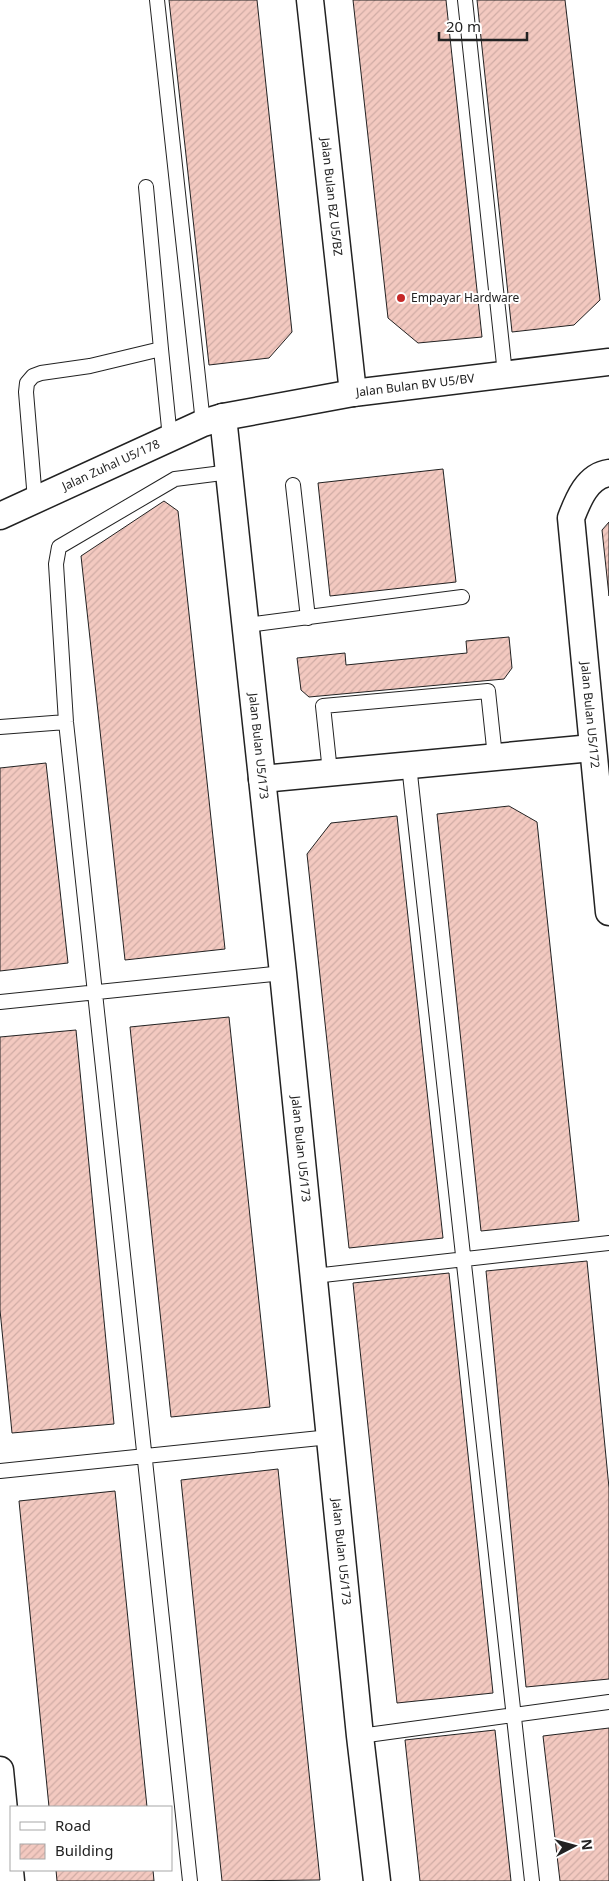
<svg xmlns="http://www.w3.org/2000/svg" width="609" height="1881" font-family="'Noto Sans',sans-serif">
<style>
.building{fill:url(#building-hatch);stroke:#222}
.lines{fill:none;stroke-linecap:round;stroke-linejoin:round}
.lane-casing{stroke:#222;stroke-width:16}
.street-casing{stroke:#222;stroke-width:29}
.lane{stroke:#fff;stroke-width:14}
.street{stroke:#fff;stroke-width:26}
.poi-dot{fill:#c62828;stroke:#fff;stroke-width:2}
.labels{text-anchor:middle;stroke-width:4;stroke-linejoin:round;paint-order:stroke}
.street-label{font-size:12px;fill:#222;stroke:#fff}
.poi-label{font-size:12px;fill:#222;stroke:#fff;text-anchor:start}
</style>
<defs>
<pattern id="building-hatch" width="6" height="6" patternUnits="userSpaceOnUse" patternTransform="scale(1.25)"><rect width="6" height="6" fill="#f3c9c0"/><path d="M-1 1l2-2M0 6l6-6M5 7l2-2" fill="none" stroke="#d0aca5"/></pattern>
</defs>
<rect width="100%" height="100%" fill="#fff"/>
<path class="building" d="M169,0h88l35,332 -23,26 -60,7z
M353,0h93l36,337 -64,6 -30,-25z
M477,0h88l35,300 -26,25 -62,7z
M443,469l13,113 -126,14 -12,-113z
M164,501l14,10 47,438 -100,11 -44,-404z
M609,522v74l-7,-66z
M509,637l3,31 -8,11 -195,18 -8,-7 -4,-32 48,-5 1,12 121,-12 -1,-12z
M46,763l22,200 -68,8v-203z
M509,806l28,16 42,399 -98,10 -44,-417z
M397,816l46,422 -94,10 -42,-394 24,-31z
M229,1017l41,390 -99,10 -41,-390z
M76,1030l38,394 -102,9 -12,-123v-273z
M587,1261l22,227v191l-83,8 -40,-416z
M449,1273l44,420 -96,10 -44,-420z
M278,1469l42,411 -98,1 -41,-401z
M115,1491l32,316h-98l-30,-306z
M609,1728v153h-49l-17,-145z
M495,1730l16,151h-91l-15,-141z
M56,1870h97l1,11h-97z"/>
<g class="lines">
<defs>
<path id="lane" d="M157,0l46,423
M465,0l40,374
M161,349l9,89
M293,485l15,133
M35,500l-9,-108 1,-9 6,-7 8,-3 49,-7 71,-17 -15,-162
M247,625l215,-28
M0,727l66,-5
M409,765l123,1116
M330,772l-7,-66 165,-15 7,66
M0,1002l283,-29
M314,1276l295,-33
M0,1471l330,-34
M360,1736l249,-34
M190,1881l-124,-1159 -10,-158 3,-17 116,-68 55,-7"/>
<g id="street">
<path id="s1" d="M310,0l43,393"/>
<path id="s2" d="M223,417l60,556 77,763 17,145"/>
<path id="s3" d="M609,473c-22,3 -31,27 -38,45l38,394"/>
<path id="s4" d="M0,516l203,-93 20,-6 130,-24 256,-31"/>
<path d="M262,779l330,-31"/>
<path d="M0,1770l11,111"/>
</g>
</defs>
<use href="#lane" class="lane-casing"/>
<use href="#street" class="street-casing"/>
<use href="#lane" class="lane"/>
<use href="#street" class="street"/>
</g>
<circle class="poi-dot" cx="401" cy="298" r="5"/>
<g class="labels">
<g class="street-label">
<text dy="4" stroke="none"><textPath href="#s1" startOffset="198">Jalan Bulan BZ U5/BZ</textPath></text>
<text dy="4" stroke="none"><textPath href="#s4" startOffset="439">Jalan Bulan BV U5/BV</textPath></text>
<text dy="4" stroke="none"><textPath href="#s4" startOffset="122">Jalan Zuhal U5/178</textPath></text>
<text dy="4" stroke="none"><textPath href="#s3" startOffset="260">Jalan Bulan U5/172</textPath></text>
<text dy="4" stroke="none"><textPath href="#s2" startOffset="331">Jalan Bulan U5/173</textPath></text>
<text dy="4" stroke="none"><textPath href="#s2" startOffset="736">Jalan Bulan U5/173</textPath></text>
<text dy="4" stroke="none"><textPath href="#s2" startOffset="1141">Jalan Bulan U5/173</textPath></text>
</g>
<g class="poi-label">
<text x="411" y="302">Empayar Hardware</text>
</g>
</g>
<rect x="10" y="1806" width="162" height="65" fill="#ffffff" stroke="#a7a7a7"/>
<rect x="20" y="1822" width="25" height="8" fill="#ffffff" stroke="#a7a7a7"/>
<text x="55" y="1831" font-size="15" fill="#222222">Road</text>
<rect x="20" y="1844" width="25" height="15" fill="url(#building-hatch)" stroke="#a7a7a7"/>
<text x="55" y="1856" font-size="15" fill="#222222">Building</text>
<g transform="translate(574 1846) rotate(84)" stroke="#ffffff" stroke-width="4" paint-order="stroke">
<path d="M0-4L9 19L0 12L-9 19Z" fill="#222222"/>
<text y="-8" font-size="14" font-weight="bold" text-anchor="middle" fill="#222222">N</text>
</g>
<path d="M439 32v8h88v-8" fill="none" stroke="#222222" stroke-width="2.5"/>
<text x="446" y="32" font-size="15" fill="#222222" stroke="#ffffff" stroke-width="4" paint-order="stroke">20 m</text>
</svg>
